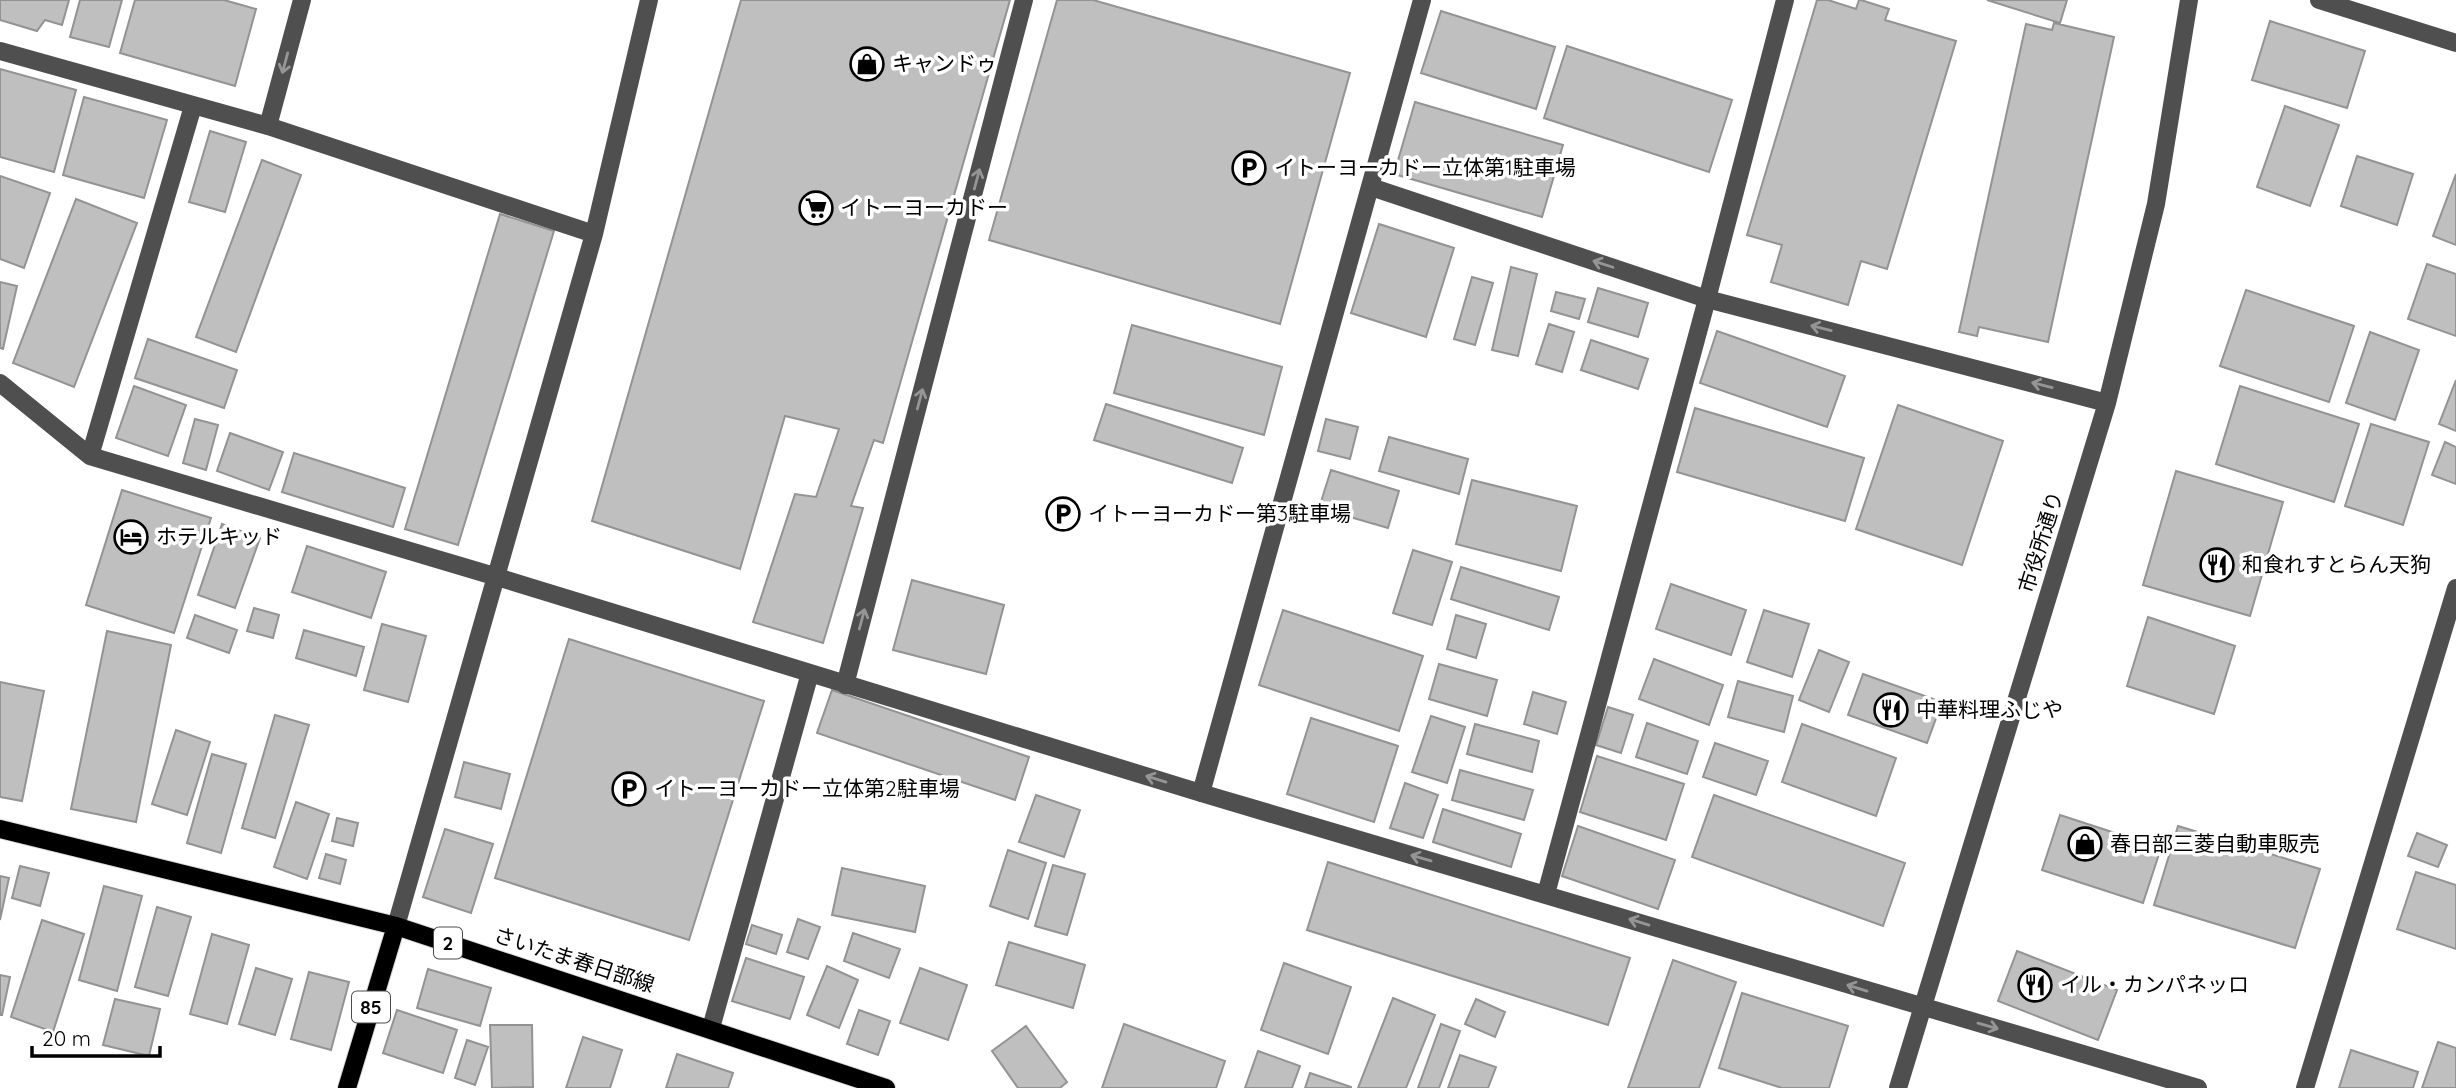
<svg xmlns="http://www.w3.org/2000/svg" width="2456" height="1088" font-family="Quicksand,'Noto Sans JP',sans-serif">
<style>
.building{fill:#bfbfbf;stroke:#939393;stroke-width:2}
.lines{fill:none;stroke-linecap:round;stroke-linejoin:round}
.major-casing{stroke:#dbdbdb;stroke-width:20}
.minor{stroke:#4f4f4f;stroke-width:18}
.major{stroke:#000;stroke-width:18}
.oneway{stroke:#959595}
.labels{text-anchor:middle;stroke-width:7;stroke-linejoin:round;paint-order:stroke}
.shield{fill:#fff;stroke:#4c4c4c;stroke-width:2}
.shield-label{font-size:19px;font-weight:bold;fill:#000}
.poi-label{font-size:21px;fill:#000;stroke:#fff;text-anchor:start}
.street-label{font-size:21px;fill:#000;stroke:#fff}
</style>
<rect width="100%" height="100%" fill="#fff"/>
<path class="building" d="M0,0h69l-7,25 -17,-5 -8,11 -37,-11z
M80,0h42l-13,47 -39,-10z
M135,0h89l32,9 -21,77 -115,-33z
M741,0h269l-127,443 -9,-3 -23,66 12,2 -40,135 -70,-21 42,-128 21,3 23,-68 -54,-13 -45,153 -148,-48z
M1057,0h36l257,73 -70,251 -291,-84z
M1817,0h11l28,9 3,-9h2l28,9 -4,11 71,21 -69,228 -26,-8 -13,44 -77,-23 11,-37 -35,-10z
M1987,0h80l-7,23z
M1441,11l114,36 -19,62 -115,-36z
M2270,21l95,30 -18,57 -95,-28z
M2054,23l60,14 -66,305 -69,-15 -2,9 -18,-4 67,-308 26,6z
M1567,46l165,54 -23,72 -165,-54z
M0,69l76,21 -22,82 -54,-15z
M84,97l83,23 -23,78 -81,-23z
M1415,102l148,43 -21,72 -148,-43z
M2285,106l54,19 -29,81 -53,-19z
M210,131l36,11 -21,70 -36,-10z
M2357,156l56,18 -16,51 -56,-19z
M262,160l39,15 -65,177 -40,-15z
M2456,174v71l-23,-9z
M0,176l50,17 -26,75 -24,-9z
M76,199l61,24 -63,164 -61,-24z
M500,214l54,17 -96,314 -53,-16z
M1379,224l75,24 -28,89 -75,-24z
M2427,264l29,10v62l-48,-17z
M1511,267l26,7 -19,82 -26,-6z
M1472,277l21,6 -18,62 -21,-6z
M0,282l17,4 -14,63 -3,-1z
M1598,288l50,15 -10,34 -50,-15z
M2246,290l108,36 -25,76 -109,-36z
M1556,292l29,7 -6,20 -28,-8z
M1549,324l25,8 -12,40 -26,-8z
M1132,325l150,42 -18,68 -150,-42z
M1717,331l128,45 -18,51 -127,-44z
M2370,332l49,18 -24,70 -49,-17z
M148,339l89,31 -13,38 -89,-30z
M1591,340l57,19 -10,30 -57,-19z
M2456,380v51l-17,-7z
M134,386l52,19 -18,51 -52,-18z
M2240,386l119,38 -25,78 -118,-38z
M1106,404l137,44 -11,35 -138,-43z
M1898,405l105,36 -41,124 -106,-36z
M1695,408l169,50 -19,63 -168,-49z
M195,419l23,6 -12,45 -23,-7z
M1326,419l32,8 -8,32 -32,-8z
M2371,424l58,18 -26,83 -58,-19z
M230,433l53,19 -14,38 -52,-19z
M1389,437l79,22 -9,35 -80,-23z
M2445,442l11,5v37l-24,-9z
M294,453l111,35 -12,39 -111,-35z
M1331,470l68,21 -11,37 -69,-20z
M2176,471l107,31 -33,114 -107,-31z
M1472,480l105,26 -16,65 -105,-27z
M122,490l89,28 -37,115 -88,-28z
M222,524l38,14 -25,70 -37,-13z
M307,546l79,26 -15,46 -79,-26z
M1413,550l39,12 -20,63 -39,-12z
M1461,567l98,30 -10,33 -98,-31z
M912,580l92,25 -18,69 -93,-24z
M1671,584l75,26 -15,45 -75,-26z
M254,608l25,7 -6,23 -26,-7z
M1283,610l140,46 -24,75 -140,-46z
M1764,610l45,14 -17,53 -45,-15z
M195,615l42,15 -8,23 -42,-15z
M1456,615l30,9 -10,34 -29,-9z
M2148,617l87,29 -21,68 -87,-28z
M382,624l44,12 -18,66 -44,-12z
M304,630l60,17 -8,29 -60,-18z
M107,631l64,14 -35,177 -65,-13z
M569,639l195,62 -75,239 -194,-62z
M1819,650l30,12 -20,50 -30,-12z
M1654,659l69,26 -14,40 -70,-26z
M1439,664l58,16 -10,36 -58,-17z
M1863,674l79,28 -15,41 -79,-28z
M1738,681l55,15 -9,36 -56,-15z
M0,682l44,9 -22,110 -22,-4z
M832,690l197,67 -14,43 -198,-67z
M1533,692l33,10 -9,32 -33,-10z
M1608,707l25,8 -12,38 -25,-8z
M275,715l34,10 -34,113 -33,-10z
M1431,716l34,11 -18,56 -35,-11z
M1311,718l87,28 -24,76 -87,-28z
M1647,723l51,18 -11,33 -51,-17z
M1475,724l64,17 -7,31 -65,-18z
M1802,724l94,34 -20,58 -94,-34z
M176,730l34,12 -23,73 -35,-11z
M1715,743l53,18 -12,34 -53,-18z
M212,754l34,10 -25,89 -34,-10z
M1597,756l87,28 -18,56 -86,-28z
M464,762l46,12 -9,35 -46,-12z
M1460,770l73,20 -9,30 -72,-20z
M1405,783l33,12 -15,43 -33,-10z
M1036,795l44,15 -16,47 -45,-15z
M1714,795l191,68 -22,63 -191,-69z
M296,802l33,12 -22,65 -33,-12z
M1443,809l78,25 -10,33 -78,-25z
M2060,815l101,33 -18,55 -101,-33z
M337,818l21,5 -5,23 -21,-5z
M1578,826l97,34 -17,49 -96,-33z
M2178,826l142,43 -25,79 -141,-43z
M445,829l48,15 -22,69 -48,-16z
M2417,833l30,12 -9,22 -30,-11z
M1008,850l38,13 -18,56 -38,-13z
M326,854l20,6 -6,24 -21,-6z
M1328,862l302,96 -22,67 -301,-95z
M1053,865l32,9 -18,61 -32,-9z
M20,866l29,7 -9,33 -28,-8z
M842,868l83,18 -10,46 -83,-17z
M2416,872l40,13v64l-59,-20z
M0,876l9,2 -9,42z
M104,886l38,10 -25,95 -38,-11z
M157,907l34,10 -23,79 -33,-9z
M798,919l22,8 -12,32 -21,-7z
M42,920l42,14 -31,98 -42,-15z
M752,925l30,10 -6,19 -30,-10z
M853,933l47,16 -11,29 -45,-17z
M212,934l37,11 -22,79 -37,-10z
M1009,942l76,23 -12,43 -77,-23z
M2017,951l100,39 -19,50 -100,-39z
M746,958l58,19 -14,42 -58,-18z
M1673,960l63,22 -37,106h-71z
M1284,963l67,24 -23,67 -67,-24z
M827,966l31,14 -19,48 -32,-13z
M256,968l36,11 -17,56 -36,-11z
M920,968l47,17 -19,55 -48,-17z
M428,969l63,19 -11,38 -63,-18z
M309,972l40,10 -18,68 -40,-11z
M0,975l10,2 -8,38h-2z
M1742,993l106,33 -19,62h-47l-63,-20z
M1393,998l42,17 -29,73h-48z
M115,999l45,10 -11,47 -46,-11z
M1476,999l29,13 -10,25 -30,-13z
M397,1010l60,20 -14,43 -60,-20z
M859,1010l31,11 -12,34 -31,-11z
M1124,1024l101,37 -9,27h-114z
M1441,1024l19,7 -21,57h-21z
M490,1025h42l1,62 -41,1z
M1026,1026l41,56 -7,6h-42l-26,-37z
M583,1037l39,13 -12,38h-44z
M467,1040l21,7 -13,38 -20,-7z
M2438,1042l18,6v40h-34z
M2351,1050l67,22 -5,16h-74z
M1258,1051l42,15 -8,22h-47z
M677,1054l56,19 -5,15h-62z
M1460,1055l36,12 -8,21h-40z
M1310,1073l41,14v1h-46z"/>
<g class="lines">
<defs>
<path id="major" d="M0,829l396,97 490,162
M347,1088l49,-162"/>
</defs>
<use href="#major" class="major-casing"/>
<path class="minor" d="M2319,0l137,43
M0,51l268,75 326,108
M268,126l34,-126
M1371,187l336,112 400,104
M0,383l90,73 404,120 707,217 997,295
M90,456l103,-350
M845,685l179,-685
M1201,793l221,-793
M1546,894l161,-595 78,-299
M396,926l198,-692 55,-234
M711,1028l99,-355
M1898,1088l209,-685 49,-199 33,-204
M2305,1088l151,-500"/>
<use href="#major" class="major"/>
</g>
<defs><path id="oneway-shaft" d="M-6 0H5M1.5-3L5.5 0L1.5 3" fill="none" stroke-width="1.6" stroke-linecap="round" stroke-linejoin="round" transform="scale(1.75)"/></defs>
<g class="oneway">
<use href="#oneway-shaft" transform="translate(285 63) rotate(105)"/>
<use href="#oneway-shaft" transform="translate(977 179) rotate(-75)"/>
<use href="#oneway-shaft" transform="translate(1603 264) rotate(-162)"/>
<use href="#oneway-shaft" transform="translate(1821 328) rotate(-166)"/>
<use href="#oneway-shaft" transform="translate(2042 385) rotate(-166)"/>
<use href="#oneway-shaft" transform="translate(920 399) rotate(-75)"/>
<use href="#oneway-shaft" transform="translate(862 619) rotate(-75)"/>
<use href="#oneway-shaft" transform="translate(1156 779) rotate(-163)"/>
<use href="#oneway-shaft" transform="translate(1421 858) rotate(-164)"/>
<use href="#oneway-shaft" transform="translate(1639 922) rotate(-163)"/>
<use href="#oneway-shaft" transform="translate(1857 988) rotate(-163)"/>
<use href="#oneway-shaft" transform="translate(1988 1026) rotate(16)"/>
</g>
<defs>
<symbol id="shop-ring" viewBox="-11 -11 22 22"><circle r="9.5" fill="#fff" stroke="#000" stroke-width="1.5"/><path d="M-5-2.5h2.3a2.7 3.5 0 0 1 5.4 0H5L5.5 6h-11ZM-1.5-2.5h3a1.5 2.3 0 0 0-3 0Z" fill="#000"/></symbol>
<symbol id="parking-ring" viewBox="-11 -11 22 22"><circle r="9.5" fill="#fff" stroke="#000" stroke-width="1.5"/><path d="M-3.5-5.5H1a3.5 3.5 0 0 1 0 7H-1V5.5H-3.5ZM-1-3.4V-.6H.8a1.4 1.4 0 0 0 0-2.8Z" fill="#000"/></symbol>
<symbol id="supermarket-ring" viewBox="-11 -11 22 22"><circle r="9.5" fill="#fff" stroke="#000" stroke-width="1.5"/><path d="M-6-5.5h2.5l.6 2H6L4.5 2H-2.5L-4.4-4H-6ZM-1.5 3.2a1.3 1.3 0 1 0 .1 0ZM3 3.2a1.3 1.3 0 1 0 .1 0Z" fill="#000"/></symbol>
<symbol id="hotel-ring" viewBox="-11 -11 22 22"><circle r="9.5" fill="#fff" stroke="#000" stroke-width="1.5"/><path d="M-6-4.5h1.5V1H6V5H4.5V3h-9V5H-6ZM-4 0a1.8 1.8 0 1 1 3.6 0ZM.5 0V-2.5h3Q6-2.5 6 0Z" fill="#000"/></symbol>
<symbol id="restaurant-ring" viewBox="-11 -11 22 22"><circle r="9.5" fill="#fff" stroke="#000" stroke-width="1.5"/><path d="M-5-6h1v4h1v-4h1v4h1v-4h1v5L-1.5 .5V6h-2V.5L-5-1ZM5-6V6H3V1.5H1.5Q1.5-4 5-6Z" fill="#000"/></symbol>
</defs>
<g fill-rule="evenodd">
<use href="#shop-ring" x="848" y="45" width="38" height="38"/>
<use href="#parking-ring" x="1230" y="149" width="38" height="38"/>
<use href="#supermarket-ring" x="797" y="189" width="38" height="38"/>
<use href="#parking-ring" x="1044" y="495" width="38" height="38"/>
<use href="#hotel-ring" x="112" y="518" width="38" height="38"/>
<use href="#restaurant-ring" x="2198" y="546" width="38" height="38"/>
<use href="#restaurant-ring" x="1872" y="691" width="38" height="38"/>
<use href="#parking-ring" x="610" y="770" width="38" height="38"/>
<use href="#shop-ring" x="2066" y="825" width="38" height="38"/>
<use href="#restaurant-ring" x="2016" y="966" width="38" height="38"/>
</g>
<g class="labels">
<g class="shield">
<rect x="434" y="927.5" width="28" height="31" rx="5"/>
<rect x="352" y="991.5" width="38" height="31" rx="5"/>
</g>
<g class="shield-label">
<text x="448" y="950">2</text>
<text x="371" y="1014">85</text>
</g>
<g class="poi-label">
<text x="892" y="71">キャンドゥ</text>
<text x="1274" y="175">イトーヨーカドー立体第1駐車場</text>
<text x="840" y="215">イトーヨーカドー</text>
<text x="1088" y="521">イトーヨーカドー第3駐車場</text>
<text x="156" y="544">ホテルキッド</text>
<text x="2242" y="572">和食れすとらん天狗</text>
<text x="1916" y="717">中華料理ふじや</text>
<text x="654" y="796">イトーヨーカドー立体第2駐車場</text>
<text x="2110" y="851">春日部三菱自動車販売</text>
<text x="2060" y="992">イル・カンパネッロ</text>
</g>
<g class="street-label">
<text transform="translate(2041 542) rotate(-73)" y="7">市役所通り</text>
<text transform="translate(574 960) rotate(18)" y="7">さいたま春日部線</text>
</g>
</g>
<path d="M32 1046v10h128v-10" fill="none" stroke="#000000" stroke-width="3.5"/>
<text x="42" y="1046" font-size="21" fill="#000000" stroke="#ffffff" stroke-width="5" paint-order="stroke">20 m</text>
</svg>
